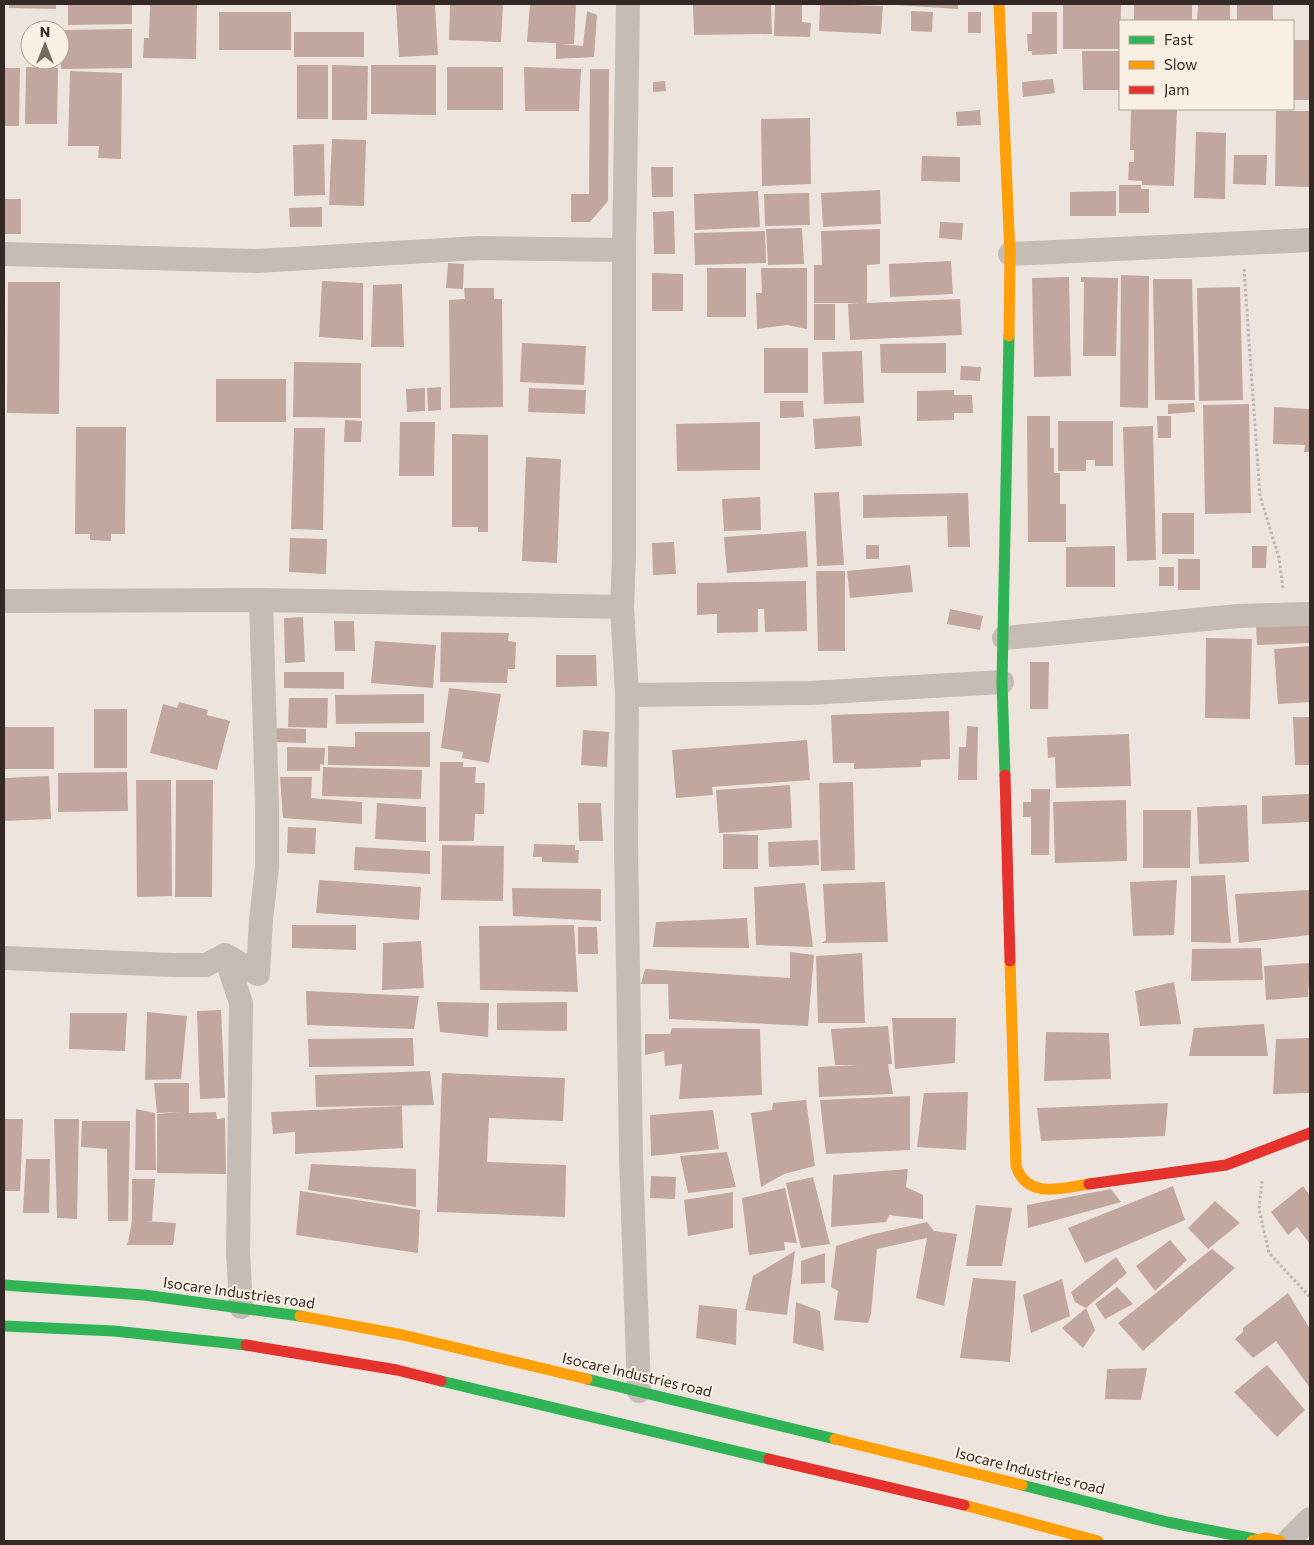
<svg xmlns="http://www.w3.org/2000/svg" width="1314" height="1545" font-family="Commissioner,sans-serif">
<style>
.building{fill:#c2a79e}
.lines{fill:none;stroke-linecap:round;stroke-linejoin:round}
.path{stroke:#bdb5af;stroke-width:3;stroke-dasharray:2.5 2.5;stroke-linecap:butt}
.street{stroke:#c5bcb6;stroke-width:24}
.fast{stroke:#30b455;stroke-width:11}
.slow{stroke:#ff9f0a;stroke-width:11}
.jam{stroke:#e5322d;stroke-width:11}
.labels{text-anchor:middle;stroke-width:4;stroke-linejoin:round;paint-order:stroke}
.street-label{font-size:15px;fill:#352925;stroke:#faefe3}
</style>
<rect width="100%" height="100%" fill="#ede5dd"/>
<path class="building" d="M9,4h47v5l-47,-1z
M68,4h64v20l-64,1z
M150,4h47l-1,55 -53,-1 1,-20h5z
M396,4h39l3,51 -39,2z
M450,4h53l-2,38 -52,-2z
M530,4h46l-2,40h-13l22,2 4,-35 10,4 -3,42 -38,2v-16l-29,-1z
M693,4h78l1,30 -78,1z
M775,4h27v18l9,1 -1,14 -36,-1z
M820,4l63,2 -2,28 -62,-3z
M897,4h61v5l-61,-4z
M1063,4h58l-1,45h-57z
M1134,4h58v17h-58z
M1198,4h32v17h-33z
M1237,4h36v17h-36z
M911,11l22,1 -1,20 -21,-1z
M219,12h72v38h-72z
M968,12h13v21h-13z
M1032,12h25v42l-25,1v-4h-4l-1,-17h5z
M132,29v39l-71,1v-39z
M294,32h70v25h-70z
M1293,40h17v60h-17z
M1082,51h38v39h-37z
M297,65h31v54h-31z
M332,65l36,1 -1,54h-35z
M371,65h65v50l-65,-1z
M26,67l32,1 -1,56h-32z
M447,67h56v43h-56z
M524,67l57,2 -2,42h-54z
M4,68h16l-1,58h-15z
M590,69h19l-1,132 -18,21h-19v-28h18z
M70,71l52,2 -1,86 -23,-1 1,-12h-31z
M1053,79l2,14 -32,4 -1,-15z
M665,81l1,10 -13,1v-10z
M1131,109h46l-3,77 -32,-1v-4l-14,-1 1,-18h5v-12h-4z
M980,110l1,15 -24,1 -1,-14z
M1276,111h34v76l-35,-1z
M810,118l1,66 -49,2 -1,-67z
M1196,132l30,1 -1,66 -31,-1z
M332,139l34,1 -2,66 -35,-1z
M324,144l1,51 -31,1 -1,-51z
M1234,155h33l-1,30 -33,-1z
M922,156l38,1v25l-39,-1z
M651,167h22v30h-21z
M1119,185h22v4h8v24h-30z
M880,190l1,34 -58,3 -2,-34z
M758,191l2,36 -65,3 -1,-36z
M1116,191v25h-46v-24z
M809,193l1,32 -45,1 -1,-32z
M4,199h17v35h-17z
M322,207v20h-32l-1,-19z
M674,211l1,43h-21l-1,-42z
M940,222l23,1 -1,17 -23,-2z
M802,228l2,36 -36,1 -2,-36z
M880,229v35l-13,1v38l93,-4 2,36 -112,5 -2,-36 11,-1h-45v-38h21h-13l-1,-34z
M765,231l1,32 -71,2 -1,-32z
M951,261l2,33 -63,3 -1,-33z
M448,263l16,1 -1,25 -17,-1z
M707,268h39v49h-39z
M761,268h46v61l-20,-4 -30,4 -1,-36h6z
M652,273l31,1v37h-31z
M1121,275l28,1 -1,132 -28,-1z
M1069,277l2,99 -37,1 -2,-99z
M1081,277l37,1 -2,78h-33l1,-74h-3z
M1153,279h39l3,121h-40z
M322,281l41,2v57l-44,-3z
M8,282h52l-1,132 -52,-1z
M402,284l2,63h-33l2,-62z
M1240,287l3,113 -44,1 -2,-113z
M464,288h30v11h8l1,108 -53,1 -1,-108 16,-1z
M814,304h21v36h-21z
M522,343l64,3 -2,39 -64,-3z
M946,343v30h-65l-1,-29z
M764,348h44v45h-44z
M862,351l2,52 -40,1 -2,-52z
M294,362l67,1v55l-68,-1z
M961,366l20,1 -1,14 -20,-1z
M216,379h70v43h-70z
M441,387v23l-13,1 -1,-23z
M425,388v23l-18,1 -1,-23z
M529,388l57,2 -1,24 -57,-2z
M954,390v5h18l1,18h-19v7l-37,1v-30z
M780,401h23l1,16 -24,1z
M1194,403l1,9 -27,2v-10z
M1249,404l2,109 -46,1 -2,-109z
M1274,407l36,2v43h-6l1,-7 -32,-1z
M860,416l2,30 -47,3 -2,-30z
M1027,416h23v32h4v25h6v31h6v38h-38z
M1157,416h14v22h-13z
M345,420l17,1 -1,21h-17z
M1058,421h55v45h-18v-6h-9v11h-28z
M400,422h35l-1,54h-35z
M760,422v48l-83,1 -1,-47z
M1153,426l3,134 -29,1 -4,-134z
M76,427h50l-1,107h-14v7l-21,-1v-6h-15z
M294,428h31l-2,102 -32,-1z
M452,434l36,1v97h-10v-5h-26z
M526,457l35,2 -4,104 -35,-2z
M839,492l5,73 -27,1 -3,-73z
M968,493l2,54h-22l-1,-31 -84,2v-23z
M760,497l1,33 -37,1 -2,-32z
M1162,513h32v41h-32z
M806,531l2,36 -81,6 -3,-36z
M290,538l37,1 -1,35 -37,-2z
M674,542l2,32 -23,1 -1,-32z
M866,545h13v14h-13z
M1115,546v41h-49v-40z
M1252,546h15l-1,22h-14z
M1178,559h22v31h-22z
M910,565l3,27 -63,6 -3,-27z
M1159,567h15v19h-15z
M816,571h29v80h-27z
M806,581l1,50 -42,1 -1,-23h-6v23l-41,1v-19l-20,1v-32z
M950,609l33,7 -3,14 -33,-6z
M303,617l2,45 -20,1 -1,-45z
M334,621h20l1,30h-20z
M1310,622v21l-53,2 -1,-21z
M441,632l68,1 -1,8 8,1 -1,27h-7l-1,14 -67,-1z
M1206,638l46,1 -2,80 -45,-1z
M375,641l61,4 -3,43 -62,-5z
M1310,646v56l-32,2 -4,-55z
M556,655h40l1,31 -41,1z
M1030,662h19l-1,47h-18z
M284,672h60v17l-60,-1z
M449,688l52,6 -12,69 -27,-5 1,-6 -22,-4z
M424,694v29l-88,1 -1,-29z
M289,698h39l-1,30 -39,-1z
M179,702l29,8 -1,5 23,6 -13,49 -67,-17 13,-49 14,4z
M94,709h33v59h-33z
M949,711l1,48 -29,1v7l-67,2v-6h-21l-2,-48z
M1293,717h17v48h-15z
M967,726l11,1 -1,53h-19l1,-33h7z
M4,727h50v42h-50z
M273,728l33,1v14l-34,-1z
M583,730l26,2 -2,35 -26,-2z
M355,732h75v35l-102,-2v-19l27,1z
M1129,734l2,52 -75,2 -1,-31 -7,1 -1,-21z
M807,740l3,40 -98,7 1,8 -37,3 -4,-48z
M287,747l38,1 -1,17 -4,-1v7h-33z
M440,762h23v5h13l-1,16h10l-1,31h-9l-1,27h-35z
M323,767l99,3 -1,29 -99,-3z
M127,772l1,39 -70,1v-39z
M49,776l2,43 -47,2v-43z
M280,777h32l-1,21 51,4v22l-79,-6z
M136,780h35l1,116 -35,1z
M176,780h37l-1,117h-37z
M853,782l2,88 -34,1 -2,-88z
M790,785l2,43 -73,5 -3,-43z
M1031,789h19l-1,66h-18v-38h-8v-15h8z
M1310,794v28l-48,2v-28z
M1126,800l1,61 -72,2 -2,-61z
M377,803l49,4v35l-51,-3z
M578,803h23l2,38h-24z
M1247,805l2,57 -50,2 -2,-57z
M1143,810h48l-1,58h-47z
M288,827l28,1 -1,26 -28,-1z
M723,834l35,1v34h-35z
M818,840l1,25 -50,2 -1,-25z
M534,844l41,1v5h4l-1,13 -36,-1v-5h-9z
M442,845l62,1 -1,55 -62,-1z
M355,847l75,4v23l-76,-4z
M1225,875l6,68 -40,-1v-66z
M319,880l102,7 -2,33 -103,-7z
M1177,880l-3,55 -41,1 -3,-54z
M885,882l3,60 -66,1 4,-3 -3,-56z
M805,883l8,64 -57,-2 -2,-58z
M512,888l89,1v32l-88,-5z
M1310,890v45l-71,8 -4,-49z
M747,918l2,30 -96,-1 3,-25z
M292,925h64v25l-64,-2z
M574,925l4,67 -98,-2 -1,-64z
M578,927h19l1,27h-20z
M421,941l3,47 -42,2 1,-47z
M1261,948l2,32 -72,1 1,-32z
M790,952l24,3 -6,71 -139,-7 -1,-35h-27l4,-15 145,9z
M862,953l3,70h-47l-2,-67z
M1310,963l-2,34 -42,3 -2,-34z
M1174,982l7,42 -41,2 -5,-35z
M306,991l113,5 -5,33 -107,-4z
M437,1002l52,1 -1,34 -48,-5z
M567,1002v29l-70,-1v-27z
M221,1010l4,88 -25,1 -3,-88z
M147,1012l40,4 -6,63 -36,1z
M70,1013h57l-2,38 -56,-2z
M892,1018h64l-1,45 -60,6z
M1264,1024l4,32h-79l5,-28z
M888,1026l4,38h-4l5,30 -74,3 -1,-30 41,-2h-24l-4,-36z
M672,1028l88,1 2,66 -83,4 3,-35 -17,2 -1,-15 -19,4v-21h25z
M1046,1032l63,1 2,46 -67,2z
M413,1038l1,28 -105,1 -1,-28z
M1310,1038v55l-37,1 3,-55z
M430,1071l4,34 -118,2 -1,-32z
M442,1073l123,5 -2,43 -74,-3 -2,44 79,3 -1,52 -128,-5z
M154,1083h35v30l27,-1 1,7 8,-1 1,56 -69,-1v-59l24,-2 -24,1z
M968,1092l-2,58 -49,-3 7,-54z
M910,1096v54l-84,4 -6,-54z
M806,1100l9,66 -31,8 -23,13 -10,-74 21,-3 1,-7z
M1168,1103l-3,33 -124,5 -4,-33z
M402,1106l1,42 -108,6v-22l-22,2 -2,-22z
M136,1109l19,4 1,57h-21z
M713,1110l6,39 -68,7 -1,-41z
M4,1119h19l-3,72h-16z
M54,1119h25l-2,100 -20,-1z
M82,1121h48l-2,100h-20l-1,-72 -26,-2z
M727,1152l9,35 -48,6 -8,-37z
M26,1159h24l-1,54h-26z
M311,1164l105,5v38l-108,-17z
M908,1169l-2,18 17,8v24l-34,-4 -3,7 -55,5 2,-52z
M651,1176l25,1 -1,22 -25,-1z
M813,1177l17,67 -29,4 -15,-65z
M132,1179h23l-3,42h-7l31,2 -3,22h-47l2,-3 4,-21z
M1173,1186l12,34 -100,43 -17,-35z
M1303,1186l7,10v48l-13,-17 -9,8 -17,-23z
M785,1188l12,55 -13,-1 1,8 -36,5 -7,-57z
M1111,1189l10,13 -93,26 -1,-23z
M300,1191l120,19 -2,43 -122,-18z
M733,1192v36l-45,8 -4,-36z
M1215,1201l25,22 -32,26 -20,-21z
M976,1205l36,3 -10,58h-36z
M927,1222l7,9 23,3 -13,72 -28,-8 11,-60 -50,11 -6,65 -3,9 -34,-3 4,-29 -7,-4 5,-41 34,-11z
M1170,1240l17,20 -32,31 -19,-25z
M1212,1249l23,19 -92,83 -25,-28z
M795,1251l-8,64 -42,-5 8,-34z
M825,1253v30l-24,1v-23z
M1116,1257l11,16 -41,35 9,22 -12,18 -21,-20 24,-20 -11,-6 -4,-10z
M973,1278l43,3 -6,81 -50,-4z
M1062,1279l8,37 -39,17 -8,-38z
M1117,1287l16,17 -28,15 -10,-15z
M1288,1293l22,36v59l-34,-47 -23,17 -18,-19 8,-7v-4z
M796,1302l24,9 4,40 -31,-8z
M699,1305l38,4 -1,36 -40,-7z
M1267,1365l38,45 -28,27 -43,-45z
M1147,1368l-6,32 -36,-1 2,-30z"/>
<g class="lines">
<path class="path" d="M1244,269l16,227 19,62 4,31
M1262,1181l-3,28 10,44 41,44"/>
<path class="street" d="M628,4l-4,246v307l-2,50 5,88 -1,147 5,315 8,234
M4,254l253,7 222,-13 145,2
M1010,254l300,-14
M4,601l257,-1 361,7
M1004,638l234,-22 72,-2
M627,695l183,-2 192,-11
M225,955l16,48 -3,249 3,55
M4,958l169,7h33l19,-10 33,19 3,-55 6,-52v-63l-6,-204
M1288,1541l22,-22"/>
<path class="fast" d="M1005,775l-3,-93 7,-346
M4,1285l140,10 156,21
M4,1326l110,5 132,14
M587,1379l248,60
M441,1381l328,78
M1022,1485l145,37 88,17"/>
<path class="slow" d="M999,4l11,250 -1,82
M1010,961l6,205c11,34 46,22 73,18
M300,1316l103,19 184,44
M835,1439l187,46
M964,1505l134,36
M1252,1541l14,-3 14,3"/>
<path class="jam" d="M1005,775l5,186
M1089,1184l137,-19 84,-32
M246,1345l151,25 44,11
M769,1459l195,46"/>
</g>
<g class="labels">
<g class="street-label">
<text transform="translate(239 1293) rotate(8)" y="5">Isocare Industries road</text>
<text transform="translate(637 1375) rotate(13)" y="5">Isocare Industries road</text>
<text transform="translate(1030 1471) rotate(14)" y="5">Isocare Industries road</text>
</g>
</g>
<rect width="1314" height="1545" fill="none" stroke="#352925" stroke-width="10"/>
<rect x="1119" y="20" width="175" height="90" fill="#faefe3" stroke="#aba097"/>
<rect x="1129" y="36" width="25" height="8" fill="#30b455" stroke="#aba097"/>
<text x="1164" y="45" font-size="15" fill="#352925">Fast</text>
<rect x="1129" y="61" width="25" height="8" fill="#ff9f0a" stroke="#aba097"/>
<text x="1164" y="70" font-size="15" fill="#352925">Slow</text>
<rect x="1129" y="86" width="25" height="8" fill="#e5322d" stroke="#aba097"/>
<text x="1164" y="95" font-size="15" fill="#352925">Jam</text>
<g transform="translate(45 45)"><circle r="24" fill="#faefe3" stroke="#aba097"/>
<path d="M0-4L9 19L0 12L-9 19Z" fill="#756b65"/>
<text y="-8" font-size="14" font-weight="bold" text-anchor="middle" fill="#352925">N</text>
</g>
</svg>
